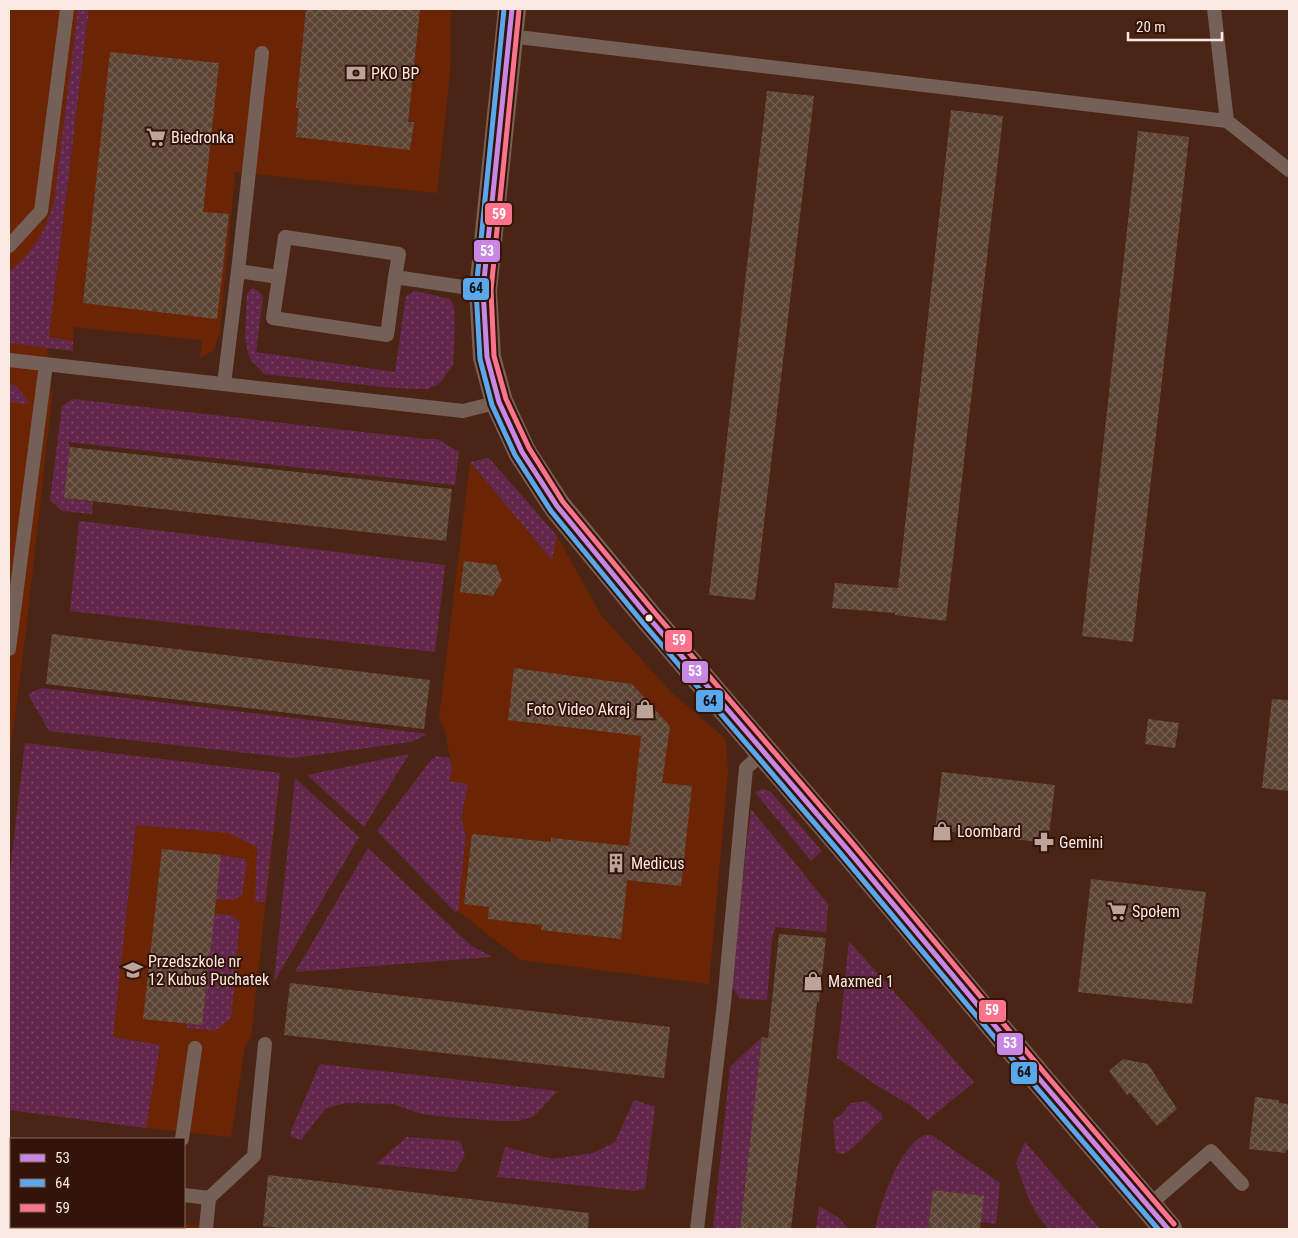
<svg xmlns="http://www.w3.org/2000/svg" width="1298" height="1238" font-family="'Roboto Condensed',sans-serif">
<style>
.built{fill:#6b2504}
.grass{fill:url(#grass-dots)}
.building{fill:url(#building-cross-hatch)}
.lines{fill:none;stroke-linecap:round;stroke-linejoin:round}
.lane{stroke:#756057;stroke-width:14}
.secondary{stroke:#795f55;stroke-width:28}
.bus-1-casing{stroke:#321409;stroke-width:9}
.bus-2-casing{stroke:#321409;stroke-width:9}
.bus-3-casing{stroke:#321409;stroke-width:9}
.bus-1{stroke:#c787e3;stroke-width:5}
.bus-2{stroke:#5aa8eb;stroke-width:5}
.bus-3{stroke:#fc738d;stroke-width:5}
.bus-dot{fill:#fae9e3;stroke:#321409;stroke-width:2}
.labels{text-anchor:middle;stroke-width:4;stroke-linejoin:round;paint-order:stroke}
.poi-label{font-size:16px;fill:#fae9e3;stroke:#321409;text-anchor:start}
.line-badge{stroke:#321409;stroke-width:2}
.badge-label{font-size:14px;text-anchor:middle;font-weight:bold;fill:#fff}
.pale-badge-label{font-size:14px;text-anchor:middle;font-weight:bold;fill:#111}
</style>
<defs>
<pattern id="grass-dots" width="8" height="8" patternUnits="userSpaceOnUse" patternTransform="scale(1.25)"><rect width="8" height="8" fill="#64274c"/><path d="M2 2h.1M6 6h.1" fill="none" stroke="#7b4666" stroke-width="1.8" stroke-linecap="round"/></pattern>
<pattern id="building-cross-hatch" width="8" height="8" patternUnits="userSpaceOnUse" patternTransform="scale(1.25)"><rect width="8" height="8" fill="#5c4435"/><path d="M0 0l8 8M0 8l8-8" fill="none" stroke="#745f52"/></pattern>
</defs>
<rect width="100%" height="100%" fill="#4a2516"/>
<path class="built" d="M9,9h69l-24,191 -5,21 -16,27 -15,17 -9,7z
M89,9h362l-1,64 -13,120 -202,-21 -15,160 -6,18 -14,8 2,-18 -128,-13 -1,14 -24,-4z
M9,343l38,4 5,49 -26,235 -17,130z
M470,462l82,97 5,-23 44,79 71,78 54,46 2,33 -19,212 -188,-24 -63,-49 8,-77 -6,-15 8,-35 -19,-3 3,-11 -2,-12 -5,-27 -6,-13z
M25,743l255,30 -29,264 -6,9 -14,91 -85,-9 -137,-18v-229z
M9,1206h2v21h173v-3l17,2v3h-192z"/>
<path class="grass" d="M78,9h11l-40,328 24,4v10l-64,-8v-71c24,-19 38,-43 45,-72z
M252,288l7,3 4,6 -7,55 139,20 11,-76 9,-5 35,8 4,8 1,18 -2,40 -14,19 -12,5 -33,-1 -129,-14 -15,-14 -5,-21 2,-45z
M9,383c8,2 17,13 20,21l-20,-2z
M73,399l351,40h13l22,13 -4,33 -386,-43 1,5 -5,51 28,4 -1,12 -30,-3 -12,-11 12,-94z
M489,458l68,78 -5,24 -82,-98z
M79,521l366,44 -10,87 -365,-41z
M42,688l386,46 -17,8 -118,16 -244,-27 -21,-37z
M25,743l255,30 -15,129h-10l2,-55 -28,-14 -93,-8 -23,212 47,8 -14,83 -137,-18v-229z
M409,754l-45,73 -57,-52z
M436,756l14,2 2,12 -3,11 19,3 -7,35 5,15 -8,77 -3,1 -78,-81 54,-71z
M295,778l64,59 -85,145z
M763,789l7,2 52,60 -11,10 -56,-69z
M751,809l77,95 -2,28 -51,-5 -3,12 -5,61 -27,-1 -10,-15z
M368,848l102,97 22,12 -197,15z
M221,855l23,4 3,4 -5,32 -9,5 -17,-1z
M214,914l18,1 8,7 -9,96 -16,13 -28,-3v-4l15,1z
M849,941l125,141 -46,38 -18,-15 -31,-18 -42,-29z
M762,1037l-22,192h-27l17,-162z
M320,1064l238,27 -24,25 -15,5h-21l-61,-5 -19,-3 -25,-9 -47,-1 -20,5 -25,32 -11,-4 2,-8z
M634,1100c8,1 13,6 21,6l-10,83 -11,2 -137,-14 8,-30 48,12 40,-6 22,-11z
M866,1101l15,12 2,6c-15,11 -24,27 -40,35l-7,-2 -3,-32 8,-5 10,-12z
M925,1135h7l68,48 -4,41 -15,-2 2,-26 -50,-6 -5,39h-53c6,-26 24,-84 50,-94z
M407,1137l53,4 5,14 -10,17 -79,-8z
M1025,1142l75,87h-51c-18,-18 -25,-42 -33,-66z
M819,1206l20,12 9,11h-32z"/>
<path class="building" d="M306,9h114l-12,113h6l-4,28 -114,-13 3,-29h-3z
M110,52l109,11 -16,149 26,2 -12,105 -134,-16z
M767,91l47,5 -59,504 -46,-5z
M951,110l52,6 -57,505 -51,-6v-2l-63,-5 3,-25 63,5z
M1138,131l51,6 -56,505 -51,-6z
M70,447l382,42 -6,52 -382,-43z
M464,561l32,4 6,15 -9,16 -33,-4z
M52,634l378,46 -6,49 -378,-45z
M514,668l118,16 38,42 -8,57 30,3 -11,100 -54,-6 -6,59 -80,-9 1,-5 -54,-6 1,-12 -25,-3 8,-70 79,8v-4l78,8 12,-110 -133,-16z
M1272,699l17,1v91l-27,-3z
M1148,719l31,4 -4,25 -30,-4z
M942,772l113,13 -7,58 -113,-13z
M162,849l59,6 -19,170 -59,-6z
M1091,879l115,13 -14,112 -114,-12z
M779,934l47,4 -7,64h-2l-26,227h-51l22,-192 6,1z
M290,983l380,44 -6,51 -380,-43z
M1123,1059l25,5 29,45 -20,17 -27,-33 -3,2 -18,-24z
M1255,1097l24,3v3l10,1v47l-3,-1v3l-37,-4z
M268,1175l321,38 -1,16h-301l-24,-3z
M933,1190l51,6 -4,33h-52z"/>
<g class="lines">
<path class="lane" d="M1214,9l13,112
M509,36l718,85 62,49
M9,246l32,-35 26,-202
M238,271l24,-218
M395,277l-8,58 -114,-17 12,-81 114,17 -4,23 88,13
M9,360l454,51 36,-9
M224,384l14,-113 41,6
M9,649l37,-285
M182,1139l13,-91
M9,1175h2
M184,1195l25,3
M1148,1206l63,-55 31,33
M206,1229l3,-31 45,-42 11,-112
M697,1229l27,-226 22,-235 18,-16"/>
<path class="secondary" d="M512,9l-29,281 4,67 12,45 23,50 35,54 92,112 198,231 195,233 126,147"/>
<defs>
<path id="bus-1" d="M512,9l-29,281 4,67 12,45 23,50 35,54 92,112 198,231 195,233 126,147"/>
<path id="bus-2" d="M504,9l-28,281 4,69 12,46 23,50 36,56 92,112 198,231 195,233 122,142"/>
<path id="bus-3" d="M519,10l-28,280 3,66 12,43 23,49 34,54 92,111 198,231 195,233 126,147"/>
</defs>
<use href="#bus-1" class="bus-1-casing"/>
<use href="#bus-2" class="bus-2-casing"/>
<use href="#bus-3" class="bus-3-casing"/>
<use href="#bus-1" class="bus-1"/>
<use href="#bus-2" class="bus-2"/>
<use href="#bus-3" class="bus-3"/>
</g>
<defs>
<symbol id="bank-bare" viewBox="-9 -9 18 18"><path d="M-6-4H6V4H-6ZM0-2.3a2.3 2.3 0 1 0 0 4.6a2.3 2.3 0 1 0 0-4.6Z" fill="#bca49b" stroke="#321409" stroke-width="2.5" paint-order="stroke"/></symbol>
<symbol id="supermarket-bare" viewBox="-9 -9 18 18"><path d="M-6-5.5h2.5l.6 2H6L4.5 2H-2.5L-4.4-4H-6ZM-1.5 3.2a1.3 1.3 0 1 0 .1 0ZM3 3.2a1.3 1.3 0 1 0 .1 0Z" fill="#bca49b" stroke="#321409" stroke-width="2.5" paint-order="stroke"/></symbol>
<symbol id="shop-bare" viewBox="-9 -9 18 18"><path d="M-5-2.5h2.3a2.7 3.5 0 0 1 5.4 0H5L5.5 6h-11ZM-1.5-2.5h3a1.5 2.3 0 0 0-3 0Z" fill="#bca49b" stroke="#321409" stroke-width="2.5" paint-order="stroke"/></symbol>
<symbol id="pharmacy-bare" viewBox="-9 -9 18 18"><path d="M-2-6h4v4h4v4h-4v4h-4v-4h-4v-4h4Z" fill="#bca49b" stroke="#321409" stroke-width="2.5" paint-order="stroke"/></symbol>
<symbol id="building-bare" viewBox="-9 -9 18 18"><path d="M-4-6H4V6H1V3H-1V6H-4ZM-2.5-4.3h1.7v1.8h-1.7ZM.8-4.3h1.7v1.8H.8ZM-2.5-1h1.7V.8h-1.7ZM.8-1h1.7V.8H.8Z" fill="#bca49b" stroke="#321409" stroke-width="2.5" paint-order="stroke"/></symbol>
<symbol id="school-bare" viewBox="-9 -9 18 18"><path d="M0-5L7-2L0 1L-7-2ZM-4 1L0 2.5L4 1V4Q0 6-4 4Z" fill="#bca49b" stroke="#321409" stroke-width="2.5" paint-order="stroke"/></symbol>
</defs>
<g fill-rule="evenodd">
<use href="#bank-bare" x="342" y="59" width="28" height="28"/>
<use href="#supermarket-bare" x="142" y="123" width="28" height="28"/>
<use href="#shop-bare" x="631" y="695" width="28" height="28"/>
<use href="#shop-bare" x="928" y="817" width="28" height="28"/>
<use href="#pharmacy-bare" x="1030" y="828" width="28" height="28"/>
<use href="#building-bare" x="602" y="849" width="28" height="28"/>
<use href="#supermarket-bare" x="1103" y="897" width="28" height="28"/>
<use href="#school-bare" x="119" y="956" width="28" height="28"/>
<use href="#shop-bare" x="799" y="967" width="28" height="28"/>
</g>
<circle class="bus-dot" cx="649" cy="618" r="4.5"/>
<g class="labels">
<g class="poi-label">
<text x="371" y="79">PKO BP</text>
<text x="171" y="143">Biedronka</text>
<text x="630" y="715" text-anchor="end">Foto Video Akraj</text>
<text x="957" y="837">Loombard</text>
<text x="1059" y="848">Gemini</text>
<text x="631" y="869">Medicus</text>
<text x="1132" y="917">Społem</text>
<text x="148" y="967">Przedszkole nr<tspan x="148" dy="18">12 Kubuś Puchatek</tspan></text>
<text x="828" y="987">Maxmed 1</text>
</g>
</g>
<g class="line-badge">
<rect x="484" y="202" width="29" height="24" rx="5" fill="#fc738d"/>
<rect x="473" y="239" width="28" height="24" rx="5" fill="#c787e3"/>
<rect x="462" y="277" width="28" height="24" rx="5" fill="#5aa8eb"/>
<rect x="664" y="629" width="29" height="24" rx="5" fill="#fc738d"/>
<rect x="681" y="660" width="28" height="24" rx="5" fill="#c787e3"/>
<rect x="695" y="689" width="29" height="24" rx="5" fill="#5aa8eb"/>
<rect x="978" y="999" width="29" height="24" rx="5" fill="#fc738d"/>
<rect x="996" y="1032" width="28" height="24" rx="5" fill="#c787e3"/>
<rect x="1010" y="1061" width="28" height="24" rx="5" fill="#5aa8eb"/>
</g>
<g class="badge-label">
<text x="499" y="219">59</text>
<text x="487" y="256">53</text>
<text x="679" y="645">59</text>
<text x="695" y="676">53</text>
<text x="992" y="1015">59</text>
<text x="1010" y="1048">53</text>
</g>
<g class="pale-badge-label">
<text x="476" y="293">64</text>
<text x="710" y="706">64</text>
<text x="1024" y="1077">64</text>
</g>
<rect width="1298" height="1238" fill="none" stroke="#fae9e3" stroke-width="20"/>
<rect x="10" y="1138" width="175" height="90" fill="#321409" stroke="#826960"/>
<rect x="20" y="1154" width="25" height="8" fill="#c787e3" stroke="#826960"/>
<text x="55" y="1163" font-size="15" fill="#fae9e3">53</text>
<rect x="20" y="1179" width="25" height="8" fill="#5aa8eb" stroke="#826960"/>
<text x="55" y="1188" font-size="15" fill="#fae9e3">64</text>
<rect x="20" y="1204" width="25" height="8" fill="#fc738d" stroke="#826960"/>
<text x="55" y="1213" font-size="15" fill="#fae9e3">59</text>
<path d="M1128 32v8h94v-8" fill="none" stroke="#fae9e3" stroke-width="2.5"/>
<text x="1136" y="32" font-size="15" fill="#fae9e3" stroke="#321409" stroke-width="4" paint-order="stroke">20 m</text>
</svg>
